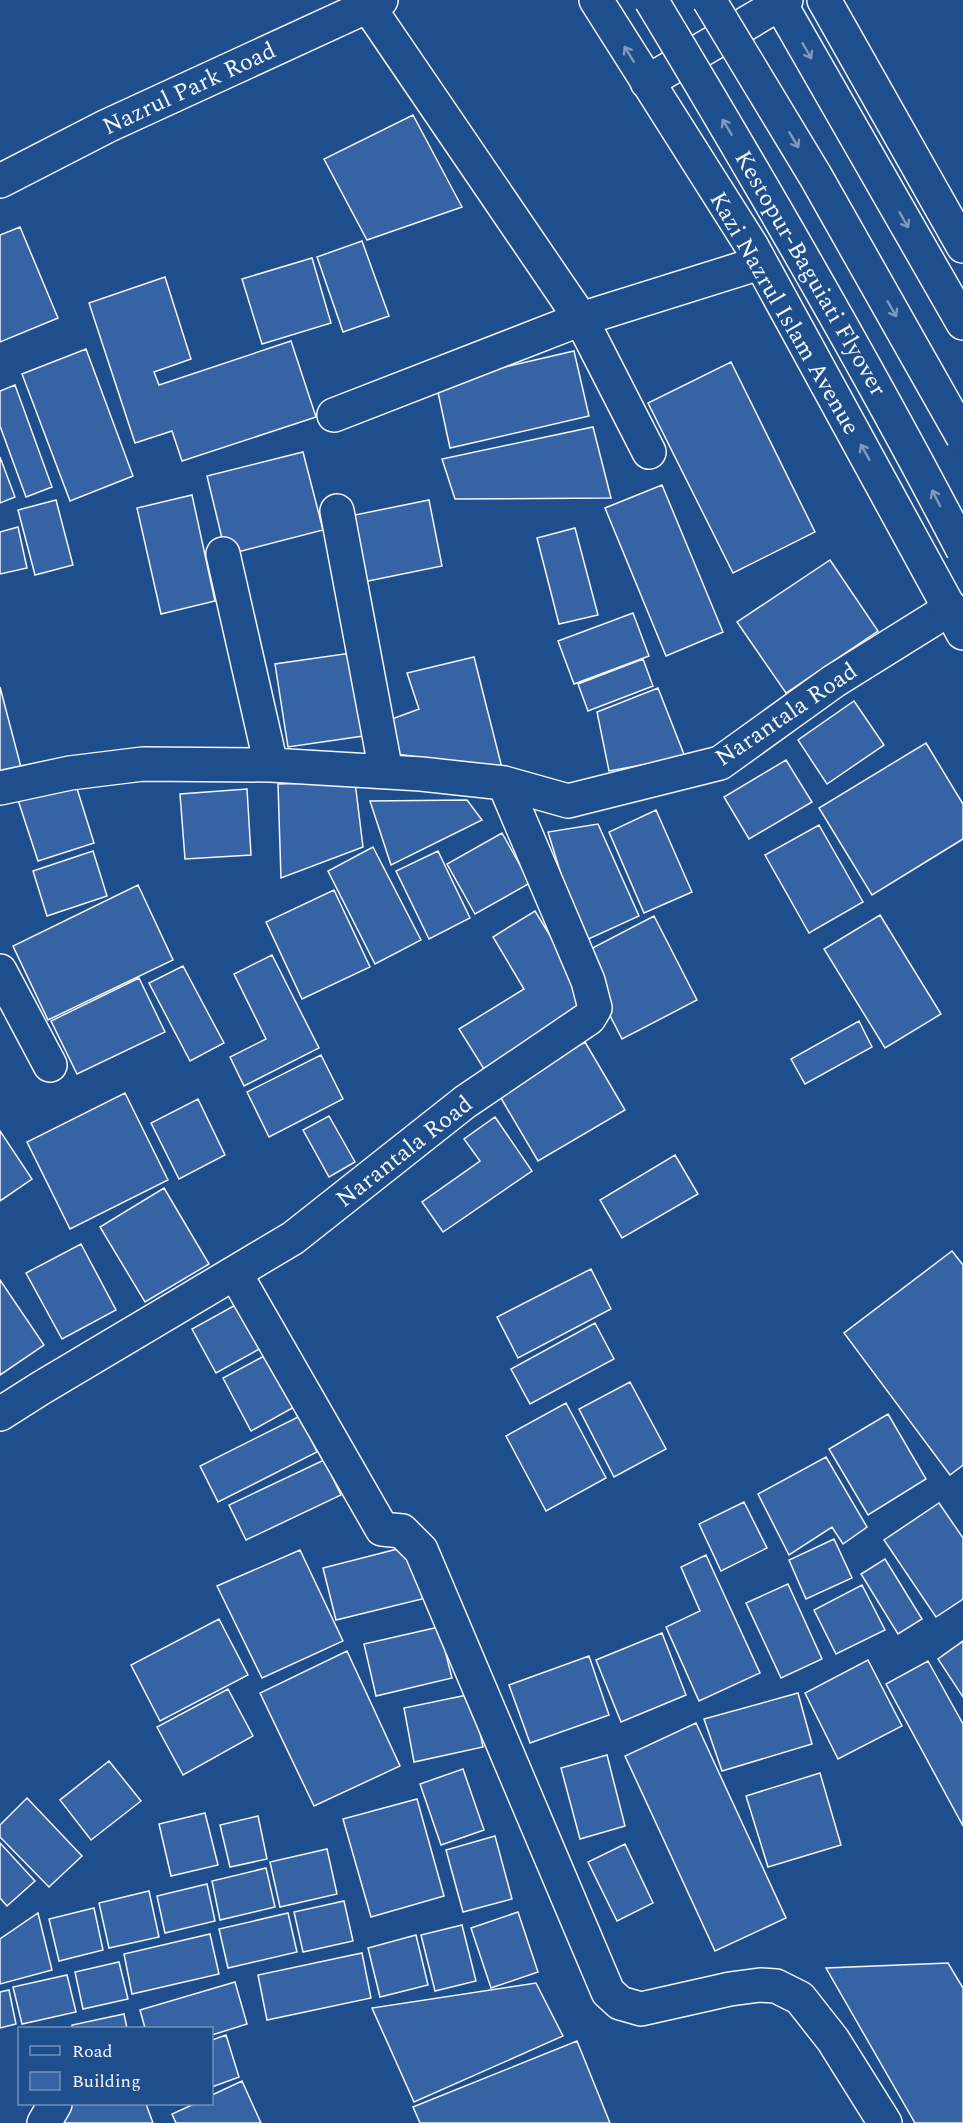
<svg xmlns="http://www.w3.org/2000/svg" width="963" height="2123" font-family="Spectral,serif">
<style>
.building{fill:#3563a3;stroke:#f2f6ff;stroke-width:1.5}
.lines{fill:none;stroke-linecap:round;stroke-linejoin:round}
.minor-casing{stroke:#f2f6ff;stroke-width:36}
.tertiary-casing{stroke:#f2f6ff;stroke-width:36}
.primary-casing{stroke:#f2f6ff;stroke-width:36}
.minor{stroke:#1f4e8c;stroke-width:33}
.tertiary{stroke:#1f4e8c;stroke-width:33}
.primary{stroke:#1f4e8c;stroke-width:33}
.primary-bridge-casing{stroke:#f2f6ff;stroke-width:36;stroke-linecap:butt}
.primary-bridge{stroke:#1f4e8c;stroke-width:33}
.oneway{stroke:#7e9ac0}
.labels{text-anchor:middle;stroke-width:4.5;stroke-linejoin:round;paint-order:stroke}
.street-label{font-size:24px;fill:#f2f6ff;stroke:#1f4e8c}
</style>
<rect width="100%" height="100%" fill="#1f4e8c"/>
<path class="building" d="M413,115l49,92 -95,33 -43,-81z
M20,227l38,91 -58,24v-107z
M362,241l27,75 -46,16 -26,-75z
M312,258l19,65 -69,21 -20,-65z
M165,277l26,82 -37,13 5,13 132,-44 25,76 -134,44 -10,-30 -37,12 -46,-140z
M86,349l47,127 -63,25 -48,-127z
M574,351l15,65 -139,32 -14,-65z
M731,362l84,170 -82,41 -85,-170z
M15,385l37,102 -26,10 -26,-71v-35z
M593,427l18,71 -156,1 -13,-40z
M303,452l20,78 -97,25 -19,-79z
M0,457l15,40 -15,6z
M662,485l61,147 -57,24 -61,-148z
M192,495l23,106 -54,13 -24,-106z
M56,500l17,65 -38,10 -17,-65z
M429,500l13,66 -84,17 -13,-66z
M18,527l9,41 -27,6v-42z
M575,528l23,87 -39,9 -22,-86z
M830,560l48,71 -92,62 -49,-71z
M633,613l16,43 -75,28 -16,-43z
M351,653l12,83 -75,11 -13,-83z
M474,657l28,111 -106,-14 -4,-35 27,-10 -12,-36z
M643,659l10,27 -65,25 -10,-27z
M0,687l23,88 -23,6z
M658,688l27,69 -76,14 -12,-59z
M854,701l30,44 -57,39 -29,-44z
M926,743l37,61v35l-91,56 -53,-87z
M786,760l26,42 -63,37 -25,-42z
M74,779l20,64 -56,18 -21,-64z
M355,782l8,65 -82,31 -3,-94z
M247,789l4,66 -66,4 -5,-65z
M467,800l15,20 -91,45 -21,-64z
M656,810l36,82 -48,21 -35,-81z
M598,824l41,92 -57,26 -34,-110z
M819,825l44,77 -54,31 -44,-78z
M502,833l28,50 -55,31 -28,-50z
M373,847l48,93 -46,24 -47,-93z
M93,851l14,45 -60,20 -14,-45z
M438,851l32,67 -41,21 -33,-68z
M138,885l35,75 -125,60 -35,-74z
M334,890l36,77 -68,32 -36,-77z
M535,911l56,92 -107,66 -25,-40 65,-40 -31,-52z
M880,915l61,99 -56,34 -61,-99z
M654,916l43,84 -75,39 -43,-84z
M272,955l47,93 -75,38 -14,-29 36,-18 -32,-65z
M183,966l41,77 -34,18 -41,-78z
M139,978l26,54 -88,42 -26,-53z
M859,1021l13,26 -67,37 -14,-25z
M585,1042l40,68 -87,51 -40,-68z
M321,1055l22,44 -74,38 -22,-45z
M125,1093l43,87 -98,49 -43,-87z
M198,1099l27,56 -46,24 -28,-56z
M329,1116l26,46 -26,15 -26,-47z
M495,1117l37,54 -89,61 -21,-30 58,-41 -16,-22z
M0,1131l32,48 -32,22z
M675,1155l23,39 -76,44 -22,-38z
M164,1188l45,76 -64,38 -45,-75z
M81,1244l35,66 -54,29 -36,-66z
M952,1251l11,14v200l-13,10 -106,-142z
M591,1269l20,40 -93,49 -21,-41z
M0,1280l44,65 -44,30z
M239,1303l24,44 -47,26 -24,-44z
M595,1323l19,36 -84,45 -19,-35z
M268,1354l28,52 -45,25 -28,-53z
M630,1382l36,67 -52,28 -35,-68z
M566,1403l40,75 -60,33 -40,-75z
M888,1414l38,65 -58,36 -39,-66z
M300,1416l17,36 -99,50 -18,-36z
M826,1457l41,70 -24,17 -11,-17 -43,28 -31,-61z
M324,1460l17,35 -95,45 -17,-35z
M744,1502l23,46 -46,23 -22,-47z
M939,1503l24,35v61l-27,18 -52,-77z
M834,1539l18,39 -46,21 -17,-39z
M413,1545l13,53 -90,22 -13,-52z
M300,1550l43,91 -81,37 -45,-92z
M706,1555l54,118 -61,28 -33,-74 34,-16 -19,-44z
M885,1559l37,60 -24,15 -37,-60z
M788,1584l34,75 -41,19 -35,-75z
M862,1585l23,45 -49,24 -22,-44z
M219,1619l29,56 -88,46 -29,-56z
M439,1627l13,51 -76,18 -12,-52z
M662,1633l24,62 -65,27 -25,-62z
M963,1641v56l-25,-38z
M347,1651l53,115 -86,40 -54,-113z
M589,1656l20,59 -79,28 -21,-58z
M868,1660l34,66 -64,33 -33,-66z
M928,1661l35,63v102l-77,-142z
M228,1689l25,47 -70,39 -26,-48z
M798,1693l14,51 -90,27 -18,-52z
M472,1694l11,53 -69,15 -10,-54z
M696,1723l90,195 -71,33 -90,-195z
M607,1755l18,71 -45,13 -19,-71z
M109,1761l32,40 -50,39 -31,-40z
M463,1769l21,61 -43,15 -21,-61z
M820,1773l21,72 -73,22 -22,-71z
M27,1798l55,58 -33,31 -49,-50v-12z
M417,1799l27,97 -73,21 -28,-98z
M205,1813l13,52 -47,11 -12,-52z
M258,1816l9,43 -37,8 -10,-42z
M495,1836l17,63 -49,13 -17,-62z
M0,1843l35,38 -28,25 -7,-8z
M625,1844l28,59 -36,18 -29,-59z
M327,1849l10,45 -57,13 -10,-45z
M266,1868l9,39 -55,13 -8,-39z
M207,1884l8,37 -50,12 -8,-37z
M149,1891l10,46 -50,11 -10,-45z
M344,1901l9,40 -50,11 -9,-40z
M94,1908l9,42 -44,11 -10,-42z
M518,1912l20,60 -47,16 -20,-60z
M38,1913l14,57 -52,14v-45z
M288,1913l9,39 -69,16 -9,-39z
M462,1925l14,56 -41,10 -14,-56z
M210,1934l9,40 -87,20 -8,-40z
M416,1935l12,50 -48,12 -12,-49z
M362,1953l9,45 -104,22 -9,-45z
M119,1962l9,37 -45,10 -8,-37z
M948,1963l15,25v135h-48l-89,-155z
M67,1975l9,37 -54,12 -9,-37z
M235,1982l12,42 -35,11v-7h-67l-5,-18z
M536,1983l27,53 -149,66 -42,-94z
M9,1990l7,34 -16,4v-36z
M124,2014l3,14h-55v-3z
M226,2035l13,42 -27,10v-47z
M577,2041l33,82h-190l-7,-16z
M242,2081l19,42h-85l-4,-9 22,-10h18v-9z
M62,2104h84l7,19h-105z"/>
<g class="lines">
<defs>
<path id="minor" d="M368,6l213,313 68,133
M0,181l107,-55 274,-126
M334,415l247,-96 179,-56
M337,511l49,261
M223,554l48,211
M0,788l70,-15 73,-9 128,1 150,9 83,9 64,18 152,-38 114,-82 117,-73
M0,971l50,94
M235,1273l147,256 20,2 19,19 187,442 12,11 21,6 89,-20 30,-4 16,1 24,12 33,42 52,83
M0,1414l41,-26 252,-150 172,-136 124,-84 6,-10 -7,-27 -84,-198
M44,2123l11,-19"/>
<path id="tertiary" d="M824,0l139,246"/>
<path id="primary" d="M596,0l155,245 212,388
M778,0l185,323
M647,82l139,-82"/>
</defs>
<use href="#minor" class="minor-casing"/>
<use href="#tertiary" class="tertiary-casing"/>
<use href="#primary" class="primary-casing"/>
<use href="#minor" class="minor"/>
<use href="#tertiary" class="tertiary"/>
<use href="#primary" class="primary"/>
<defs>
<path id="primary-bridge" d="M651,0c109,181 215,363 312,550
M709,0l107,177 147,260"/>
</defs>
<use href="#primary-bridge" class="primary-bridge-casing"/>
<use href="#primary-bridge" class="primary-bridge"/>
</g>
<defs><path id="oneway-shaft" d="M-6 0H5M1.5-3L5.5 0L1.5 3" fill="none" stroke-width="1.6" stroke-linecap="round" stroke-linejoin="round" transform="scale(1.5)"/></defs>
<g class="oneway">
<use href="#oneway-shaft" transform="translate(807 51) rotate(60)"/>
<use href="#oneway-shaft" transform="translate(629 54) rotate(-122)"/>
<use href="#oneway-shaft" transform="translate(727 127) rotate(-121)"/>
<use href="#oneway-shaft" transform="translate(794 140) rotate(59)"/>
<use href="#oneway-shaft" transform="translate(904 220) rotate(60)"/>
<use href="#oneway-shaft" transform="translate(892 309) rotate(60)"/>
<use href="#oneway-shaft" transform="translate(865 452) rotate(-119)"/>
<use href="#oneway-shaft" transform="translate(936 498) rotate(-117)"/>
</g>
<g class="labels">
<g class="street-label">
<text transform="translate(189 88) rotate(-25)" y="8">Nazrul Park Road</text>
<text transform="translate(811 273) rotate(60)" y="8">Kestopur-Baguiati Flyover</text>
<text transform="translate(785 313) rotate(60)" y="8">Kazi Nazrul Islam Avenue</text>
<text transform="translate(786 714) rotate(-34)" y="8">Narantala Road</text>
<text transform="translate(404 1151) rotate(-38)" y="8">Narantala Road</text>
</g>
</g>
<rect x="18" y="2027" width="195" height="78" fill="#1f4e8c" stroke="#7391ba" stroke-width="1.5"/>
<rect x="30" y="2046" width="30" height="9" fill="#1f4e8c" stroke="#7391ba" stroke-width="1.5"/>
<text x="72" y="2057" font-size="18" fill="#f2f6ff">Road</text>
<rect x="30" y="2072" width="30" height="18" fill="#3563a3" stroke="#7391ba" stroke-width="1.5"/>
<text x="72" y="2087" font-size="18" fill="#f2f6ff">Building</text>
</svg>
